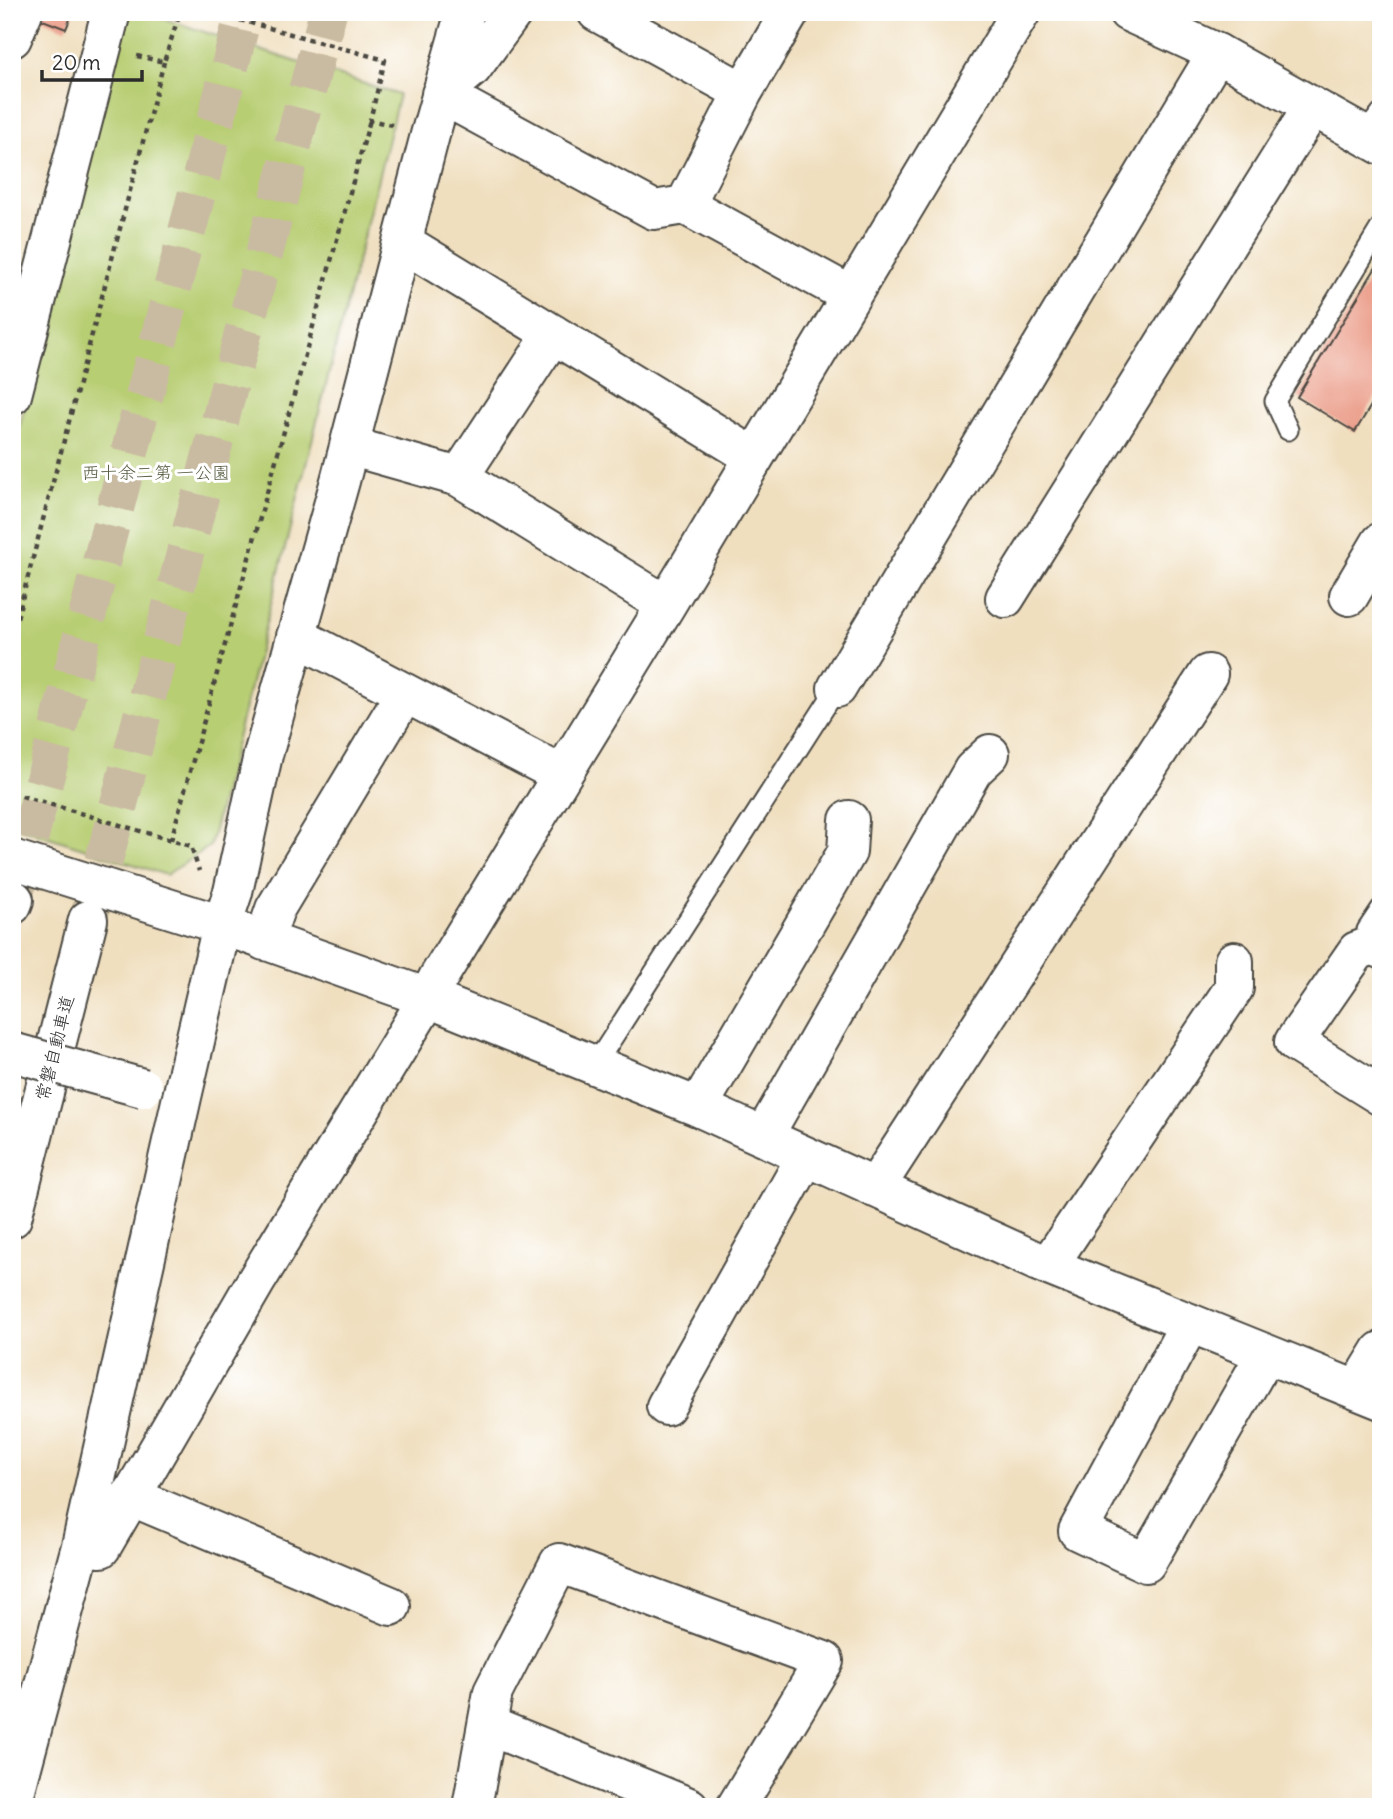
<svg xmlns="http://www.w3.org/2000/svg" width="1393" height="1819" font-family="Delius,'Klee One',sans-serif">
<style>
.green{fill:#b8ce73;stroke:#727c4f;stroke-width:2}
.building{fill:#eb9c88}
.lines{fill:none;stroke-linecap:round;stroke-linejoin:round}
.motorway-tunnel{stroke:#c9bba1;stroke-width:38;stroke-dasharray:38 19;stroke-linecap:butt}
.service-casing{stroke:#494641;stroke-width:23}
.minor-casing{stroke:#494641;stroke-width:42}
.tertiary-casing{stroke:#494641;stroke-width:42}
.motorway-casing{stroke:#494641;stroke-width:42}
.path{stroke:#494641;stroke-width:4.5;stroke-dasharray:5 5;stroke-linecap:butt}
.service{stroke:#fff;stroke-width:19}
.minor{stroke:#fff;stroke-width:38}
.tertiary{stroke:#fff;stroke-width:38}
.motorway{stroke:#fff;stroke-width:38}
.minor-bridge-casing{stroke:#494641;stroke-width:42;stroke-linecap:butt}
.minor-bridge{stroke:#fff;stroke-width:38}
.labels{text-anchor:middle;stroke-width:6;stroke-linejoin:round;paint-order:stroke}
.park-label{font-size:18px;fill:#555c41;stroke:#fff}
.street-label{font-size:18px;fill:#2b2b2b;stroke:#fff}
</style>
<rect width="100%" height="100%" fill="#fff"/>
<filter id="ink" filterUnits="userSpaceOnUse"><feTurbulence type="fractalNoise" baseFrequency=".0143" numOctaves="2"/><feDisplacementMap in="SourceGraphic" scale="14" xChannelSelector="R" yChannelSelector="G"/><feConvolveMatrix kernelMatrix="1 2 1 2 8 2 1 2 1" color-interpolation-filters="sRGB"/></filter>
<filter id="wash" filterUnits="userSpaceOnUse"><feTurbulence type="fractalNoise" baseFrequency=".00686" numOctaves="4" result="noise"/><feDisplacementMap in="SourceGraphic" scale="28" xChannelSelector="R" yChannelSelector="G"/><feGaussianBlur stdDeviation="1.57" result="paint"/><feColorMatrix in="noise" values="0 0 0 0 0 0 0 0 0 0 0 0 0 0 0 0 0 1.4 0 .05"/><feComposite in="paint" operator="in"/></filter>
<g filter="url(#wash)">
<rect width="100%" height="100%" fill="#f0dfbf"/>
<path class="green" d="M126,12h17l256,83 -189,751 -44,29 -154,-50v-369z"/>
<g id="blocks">
<path class="building" d="M42,12h31l-7,17 -26,-10z
M1381,259v130l-26,43 -58,-35z"/>
</g>
</g>
<g filter="url(#ink)">
<use href="#blocks" fill-opacity="0" stroke="#494641" stroke-width="2"/>
<g class="lines">
<path class="motorway-tunnel" d="M15,894l229,-882
M89,917l239,-905"/>
<defs>
<path id="service" d="M1364,135l17,-22
M1288,430l-13,-29 106,-174
M1368,947l-1,-17 14,-21
M595,1065l242,-377"/>
<path id="minor" d="M513,12l-41,56 -31,26 213,116 31,-5
M597,12l146,80
M790,12l-47,80 -58,113 165,90
M12,38l11,-26
M402,242l352,215
M12,395l99,-383
M349,446l110,31 207,128
M459,477l94,-143
M1349,596l32,-54
M1005,598l307,-490
M296,636l266,139
M837,688l380,-635
M12,859l210,66 206,73 270,109 338,154 345,139
M264,941l11,-32 130,-216
M1381,949l-8,-4 -16,6 -63,91 87,54
M698,1107l149,-255 2,-32
M763,1137l210,-367 17,-16
M875,1188l333,-514
M1048,1266l186,-278v-27
M1190,1323l-112,208 68,32 120,-209
M1357,1390l24,-39
M666,1406l140,-249
M130,1496l261,110
M81,1546l20,2 155,-267 172,-283 10,-20 228,-373 355,-593
M487,1725l202,82
M12,1804l69,-258 101,-449 40,-172 11,-33 30,-137 77,-274 90,-346 35,-123
M472,1807l21,-115 66,-129 265,98 -88,146"/>
<path id="tertiary" d="M1128,12l89,41 164,92"/>
<path id="motorway" d="M12,905l2,-5
M12,1218l76,-298"/>
</defs>
<use href="#service" class="service-casing"/>
<use href="#minor" class="minor-casing"/>
<use href="#tertiary" class="tertiary-casing"/>
<use href="#motorway" class="motorway-casing"/>
<path class="path" d="M211,12l174,48 -15,60 26,6
M137,56l27,6 16,-50
M12,637l152,-575
M12,793l179,53 8,25
M171,840l199,-720"/>
<use href="#service" class="service"/>
<use href="#minor" class="minor"/>
<use href="#tertiary" class="tertiary"/>
<use href="#motorway" class="motorway"/>
<defs>
<path id="minor-bridge" d="M12,1052l131,36"/>
</defs>
<use href="#minor-bridge" class="minor-bridge-casing"/>
<use href="#minor-bridge" class="minor-bridge"/>
</g>
</g>
<g class="labels">
<g class="park-label">
<text x="156" y="479">西十余二第 一公園</text>
</g>
<g class="street-label">
<text transform="translate(55 1048) rotate(-76)" y="6">常磐自動車道</text>
</g>
</g>
<rect width="1393" height="1819" fill="none" stroke="#fff" stroke-width="42"/>
<path d="M42 70v10h100v-10" fill="none" stroke="#2b2b2b" stroke-width="3.5"/>
<text x="52" y="70" font-size="21" fill="#2b2b2b" stroke="#ffffff" stroke-width="5" paint-order="stroke">20 m</text>
</svg>
